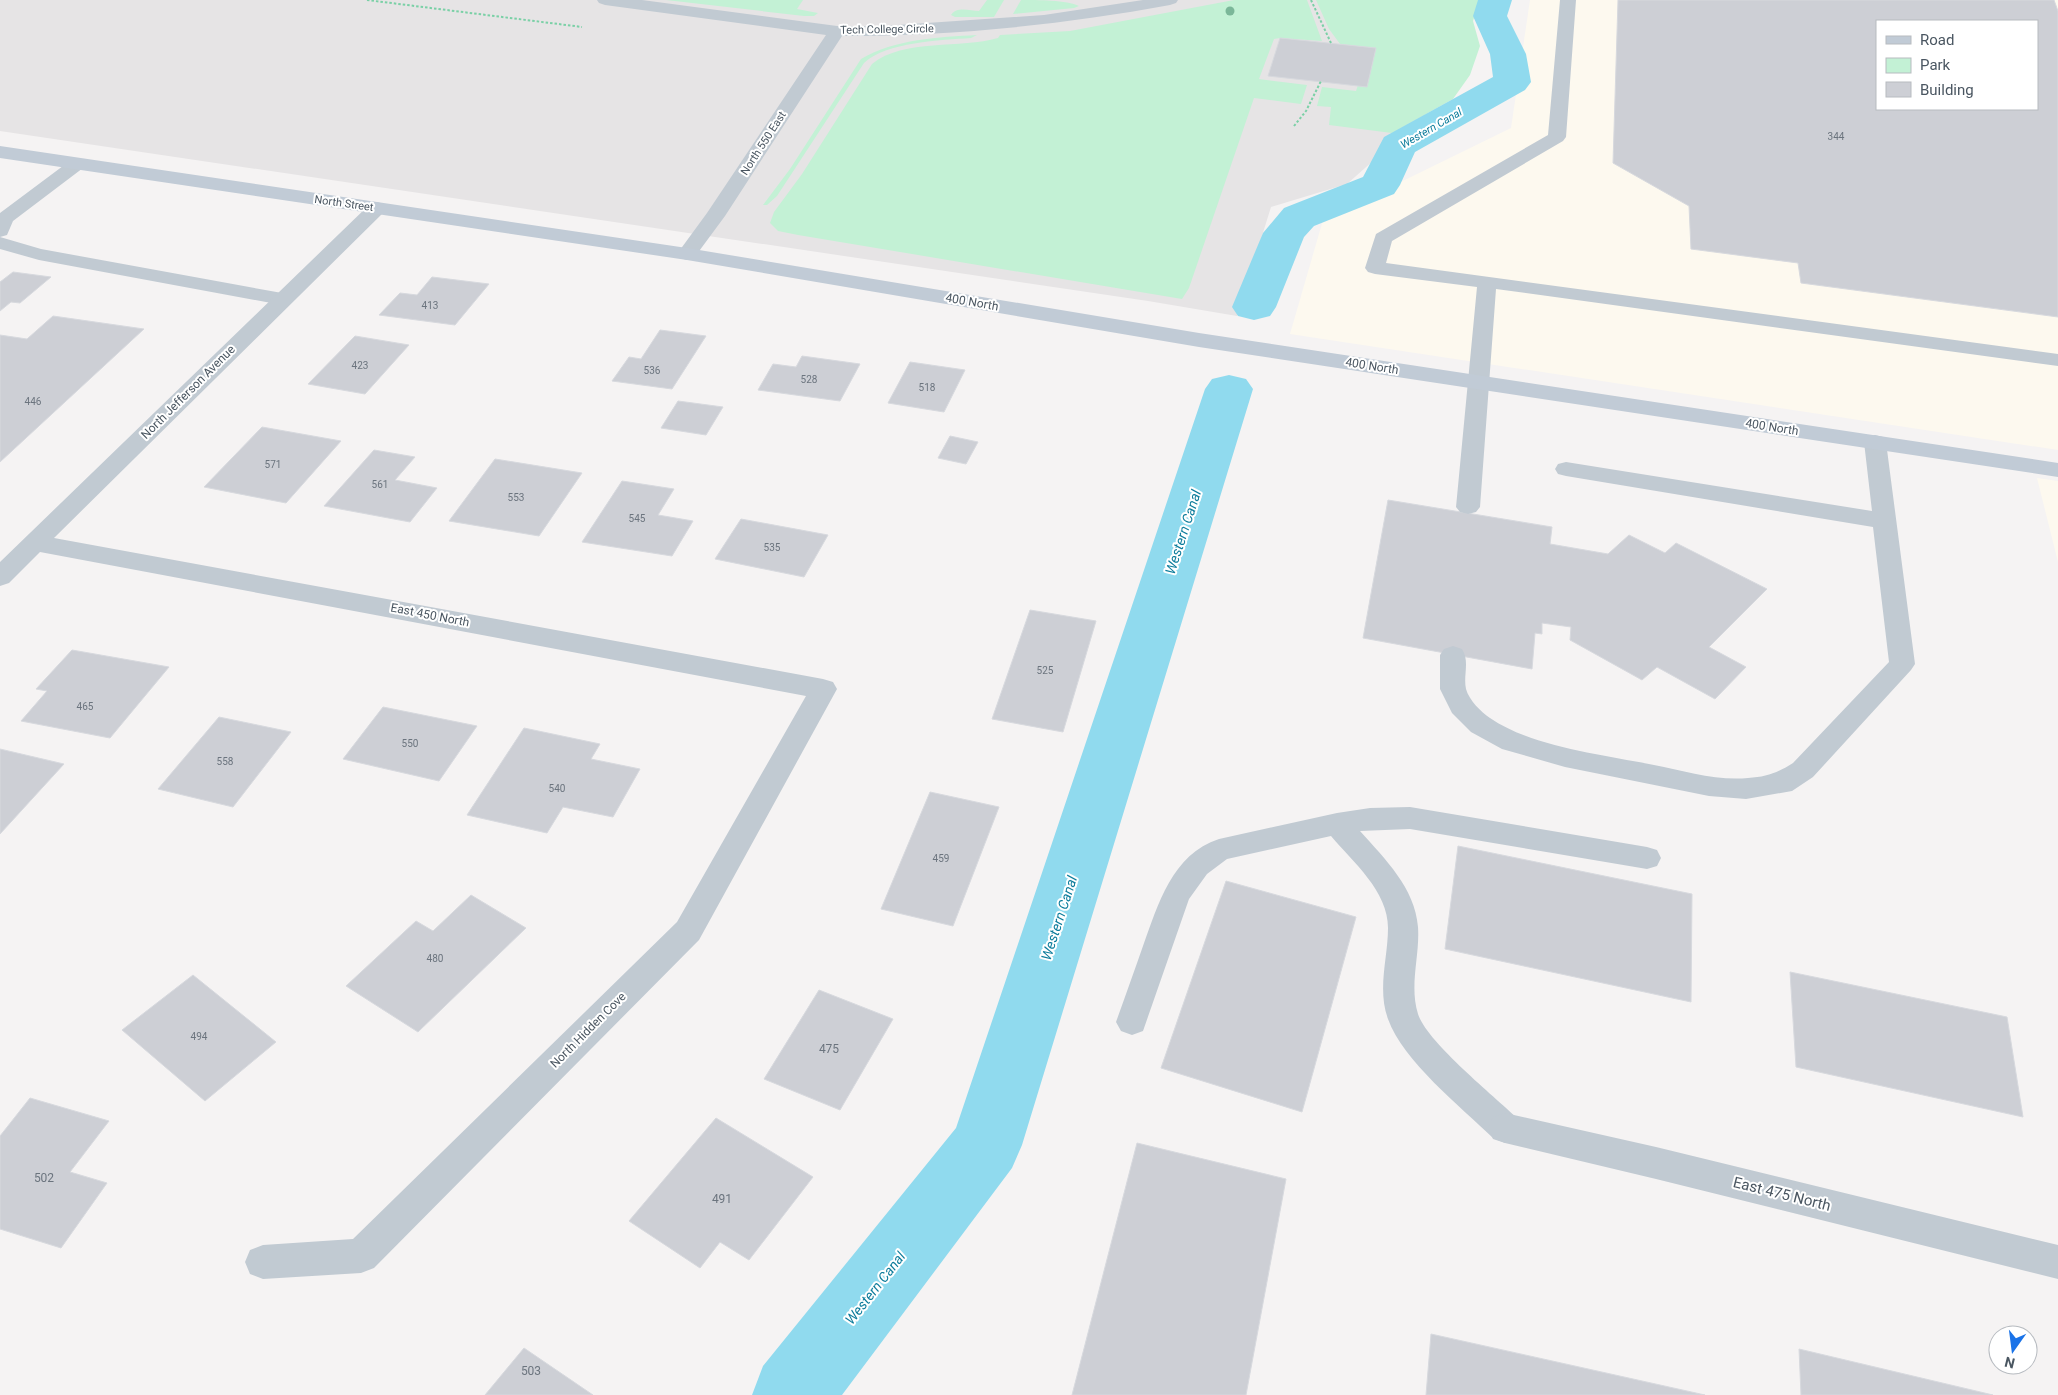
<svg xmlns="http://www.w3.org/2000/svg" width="2058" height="1395" font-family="Roboto,sans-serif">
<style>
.commercial{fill:#fdf9ef;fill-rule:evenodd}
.education{fill:#e6e4e5}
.green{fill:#c3f1d5}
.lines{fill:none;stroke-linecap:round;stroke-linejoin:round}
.canal{fill:#90daee;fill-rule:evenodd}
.building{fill:#cdcfd5;stroke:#d7d9de;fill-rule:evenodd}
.path{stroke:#7ad0a6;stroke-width:2;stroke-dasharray:2.5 2;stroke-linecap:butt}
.service{fill:#c1cad2;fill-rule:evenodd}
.minor{fill:#c1cad2;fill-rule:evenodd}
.secondary{fill:#c1cbd6;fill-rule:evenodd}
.tree{fill:#7bb799}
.labels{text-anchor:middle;stroke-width:4;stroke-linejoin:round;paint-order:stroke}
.number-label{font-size:10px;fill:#6b747e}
.far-street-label{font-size:11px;fill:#4a5661;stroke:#fff}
.far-water-label{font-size:11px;font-style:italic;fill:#0c7c9b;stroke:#fff}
.street-label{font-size:12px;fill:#4a5661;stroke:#fff}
.near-number-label{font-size:12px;fill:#6b747e}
.water-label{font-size:14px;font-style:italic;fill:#0c7c9b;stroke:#fff}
.near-street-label{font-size:15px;fill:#4a5661;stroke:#fff}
</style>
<rect width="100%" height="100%" fill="#f5f3f3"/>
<path class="commercial" d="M1530,0h528v450l-768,-116 33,-114 188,-92zM1877,21h160v88h-160z
M2037,478l21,3v81z"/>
<path class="education" d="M0,0h1457l-30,113 -80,71 -76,23 -34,109 -89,-15 -1148,-170z"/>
<path class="green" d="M666,0h137l-6,9 21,4 -4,3h-10z
M987,0h17l-10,17h-39l-4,-2c6,-9 19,-4 28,-4z
M1021,0c16,0 46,0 58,6l-5,2 -61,6z
M1234,0h73l15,41 -42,-3 -6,1 -15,40 48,6 -6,19 -47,-6 -65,190 -7,11 -384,-64 -20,-4 -8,-8 4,-11 28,-38 70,-110c32,-26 89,-15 126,-26l2,-3 70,-4z
M1316,0h164l-7,21 7,25 -10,29 -17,24 -61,34 -63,-8 2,-18 -14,-1 5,-19 34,4 2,-6 9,1 9,-38 -36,-4 -11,-15z
M977,35l-6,3c-30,2 -85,4 -107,25l-87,133 -10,9h-4l27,-36 71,-110c34,-20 78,-22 116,-24z"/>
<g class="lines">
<path class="canal" d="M1478,0h34l-5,16 19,38 5,28 -6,8 -110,62 -15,33 -6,9 -80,32 -10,11 -28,70 -6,9 -16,4 -16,-4 -6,-9 31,-74 21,-25 79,-31 21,-40 109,-60 -3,-23 -17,-38z
M1229,375l17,4 7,10 -231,756 -10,23 -170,227h-90l11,-29 193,-238 249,-739 7,-10z"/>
</g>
<path class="building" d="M1618,0h436l4,11v306l-257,-34 -3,-20 -107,-14 -2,-43 -76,-43zM1877,21h160v88h-160z
M1280,38l96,10 -9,39 -99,-11z
M13,272l38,5 -31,26 -9,-1 -11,9v-29z
M432,277l57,7 -34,41 -76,-10 21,-22 17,2z
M53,316l91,13 -144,133v-127l27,4z
M660,330l46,6 -34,53 -60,-8 17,-24 12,2z
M355,336l54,9 -44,49 -57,-10z
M802,356l58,8 -20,37 -82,-11 15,-26 23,3z
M910,362l55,8 -21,42 -56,-9z
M678,401l45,6 -17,28 -45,-7z
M262,427l79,14 -55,62 -82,-16z
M950,436l28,6 -12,22 -28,-6z
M374,450l41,7 -20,23 42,8 -27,34 -86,-16z
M495,459l87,14 -43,63 -90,-15z
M622,481l52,8 -16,26 35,6 -21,35 -90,-14z
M1388,500l164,27 -2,17 58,10 21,-19 36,18 11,-10 91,46 -58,58 37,20 -31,32 -58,-32 -15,13 -72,-40 1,-13 -29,-4v11l-7,-1 -3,36 -169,-31z
M741,519l87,16 -24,42 -89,-18z
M1030,610l66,11 -33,111 -71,-13z
M72,650l97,17 -59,71 -89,-17 26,-30 -11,-2z
M383,707l94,19 -38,55 -96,-22z
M219,717l72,15 -58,75 -75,-18z
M524,728l76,16 -9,15 49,10 -27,48 -50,-10 -16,26 -80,-18z
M0,749l64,15 -64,70z
M930,792l69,15 -46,119 -72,-17z
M1458,846l234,48 -1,108 -246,-53z
M1226,881l130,36 -54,195 -141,-44z
M471,895l55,33 -108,104 -72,-46 70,-65 17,10z
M1790,972l217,45 16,100 -227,-50z
M193,975l83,67 -71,59 -83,-71z
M819,990l74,29 -53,91 -76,-31z
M30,1098l79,23 -39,51 37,11 -46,65 -61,-19v-93z
M716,1118l97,59 -64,83 -29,-18 -20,26 -71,-47z
M1137,1143l149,36 -40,216h-174z
M1431,1334l274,61h-279z
M524,1348l69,47h-108z
M1799,1349l194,46h-192z"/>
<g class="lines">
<path class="path" d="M367,0l215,27
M1311,0l20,43
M1294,126l12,-15 15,-30"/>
<path class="service" d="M1560,0h16l-10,137 -3,4 -171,100 -6,22 672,91v12l-562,-77 -16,218 -4,5 -8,2 -8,-2 -4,-5 21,-220 -102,-13 -7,-2 -3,-4 11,-34 172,-99z
M77,159l6,1 3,4 -3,4 -70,53 -6,14 -7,2v-24l71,-53z
M0,237l41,12 241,44 7,2 3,4 -3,4 -7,2 -243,-45 -39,-11z
M1875,435l8,2 3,5 29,222 -4,6 -98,107 -21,14 -46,8 -37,-3 -144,-29 -63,-18 -31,-17 -19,-19 -12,-24v-34l4,-6 9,-3 9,3c8,12 1,27 4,40 3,11 15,23 24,29 42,29 114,37 164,47 30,6 63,16 94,13 19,-1 29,-5 45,-15l96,-101 -16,-135 -307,-51 -8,-2 -3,-5 3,-5 8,-2 306,49 -8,-69 3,-5z
M1410,807l237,40 10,3 4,8 -4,8 -10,3 -237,-40 -50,2c25,28 55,57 58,96 2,29 -9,58 0,87 9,28 75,81 99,104l4,10 -4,10 -12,5 -12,-5c-32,-31 -90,-77 -105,-119 -11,-30 0,-61 0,-91 0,-37 -35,-66 -57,-92l-104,23 -20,15 -18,25 -46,132 -11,4 -11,-4 -5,-9c9,-25 18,-50 27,-76 15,-41 29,-92 76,-107l118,-26 33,-5z"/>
<path class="minor" d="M597,0h45l195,26h46l161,-11 99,-15h35l-2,3 -6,2c-108,20 -218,31 -328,31l-117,180 -31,42 -7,2 -7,-2 -3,-4 30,-41 119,-178 -221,-30 -6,-2z
M377,202l7,2 3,4 -3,4 -330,326 769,141 10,3 4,7 -138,251 -325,328 -13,5 -98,6 -13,-5 -5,-12 5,-12 13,-5 90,-6 324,-317 129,-226 -766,-144 -31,31 -9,3v-24l370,-358z
M1505,1113l151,34 402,98v34l-402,-100 -151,-36 -12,-4 -5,-11 5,-11z"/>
<path class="secondary" d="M0,146l687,102 512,85 859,130v14l-859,-130 -512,-87 -687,-102z"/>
</g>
<circle class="tree" cx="1230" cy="11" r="4.5"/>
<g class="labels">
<g class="number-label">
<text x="1836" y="140">344</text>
<text x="430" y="309">413</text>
<text x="360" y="369">423</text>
<text x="652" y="374">536</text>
<text x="809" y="383">528</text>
<text x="927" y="391">518</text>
<text x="33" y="405">446</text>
<text x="273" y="468">571</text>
<text x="380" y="488">561</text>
<text x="516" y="501">553</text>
<text x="637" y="522">545</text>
<text x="772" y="551">535</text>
<text x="1045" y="674">525</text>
<text x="85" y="710">465</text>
<text x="410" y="747">550</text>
<text x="225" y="765">558</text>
<text x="557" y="792">540</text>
<text x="941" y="862">459</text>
<text x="435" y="962">480</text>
<text x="199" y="1040">494</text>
</g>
<g class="far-street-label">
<text transform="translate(887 29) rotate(-1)" y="4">Tech College Circle</text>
<text transform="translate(763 143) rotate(-57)" y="4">North 550 East</text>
<text transform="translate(344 203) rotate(8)" y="4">North Street</text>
</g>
<g class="far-water-label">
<text transform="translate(1431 128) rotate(-30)" y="4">Western Canal</text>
</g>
<g class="street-label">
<text transform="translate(972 302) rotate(10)" y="4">400 North</text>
<text transform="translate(1372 366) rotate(9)" y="4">400 North</text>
<text transform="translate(188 392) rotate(-45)" y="4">North Jefferson Avenue</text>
<text transform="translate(1772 427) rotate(9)" y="4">400 North</text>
<text transform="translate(430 615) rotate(11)" y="4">East 450 North</text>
<text transform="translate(588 1030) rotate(-45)" y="4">North Hidden Cove</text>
</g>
<g class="near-number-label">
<text x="829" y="1053">475</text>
<text x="44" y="1182">502</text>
<text x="722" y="1203">491</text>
<text x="531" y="1375">503</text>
</g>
<g class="water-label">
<text transform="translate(1183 532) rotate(-72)" y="5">Western Canal</text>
<text transform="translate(1059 918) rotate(-72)" y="5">Western Canal</text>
<text transform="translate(875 1288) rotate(-52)" y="5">Western Canal</text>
</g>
<g class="near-street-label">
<text transform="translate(1782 1194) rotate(14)" y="5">East 475 North</text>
</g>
</g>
<rect x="1876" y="20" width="162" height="90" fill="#ffffff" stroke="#b7bbc0"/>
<rect x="1886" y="36" width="25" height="8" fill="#c1cbd6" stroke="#b7bbc0"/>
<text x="1920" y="45" font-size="15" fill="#4a5661">Road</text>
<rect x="1886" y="58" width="25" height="15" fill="#c3f1d5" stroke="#b7bbc0"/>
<text x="1920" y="70" font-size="15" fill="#4a5661">Park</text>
<rect x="1886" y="82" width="25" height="15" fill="#cdcfd5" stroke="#b7bbc0"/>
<text x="1920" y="95" font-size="15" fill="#4a5661">Building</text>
<g transform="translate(2013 1350) rotate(194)"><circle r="24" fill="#ffffff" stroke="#b7bbc0"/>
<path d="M0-4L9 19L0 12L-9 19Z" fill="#1a73e8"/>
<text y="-8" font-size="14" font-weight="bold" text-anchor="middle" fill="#4a5661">N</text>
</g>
</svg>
